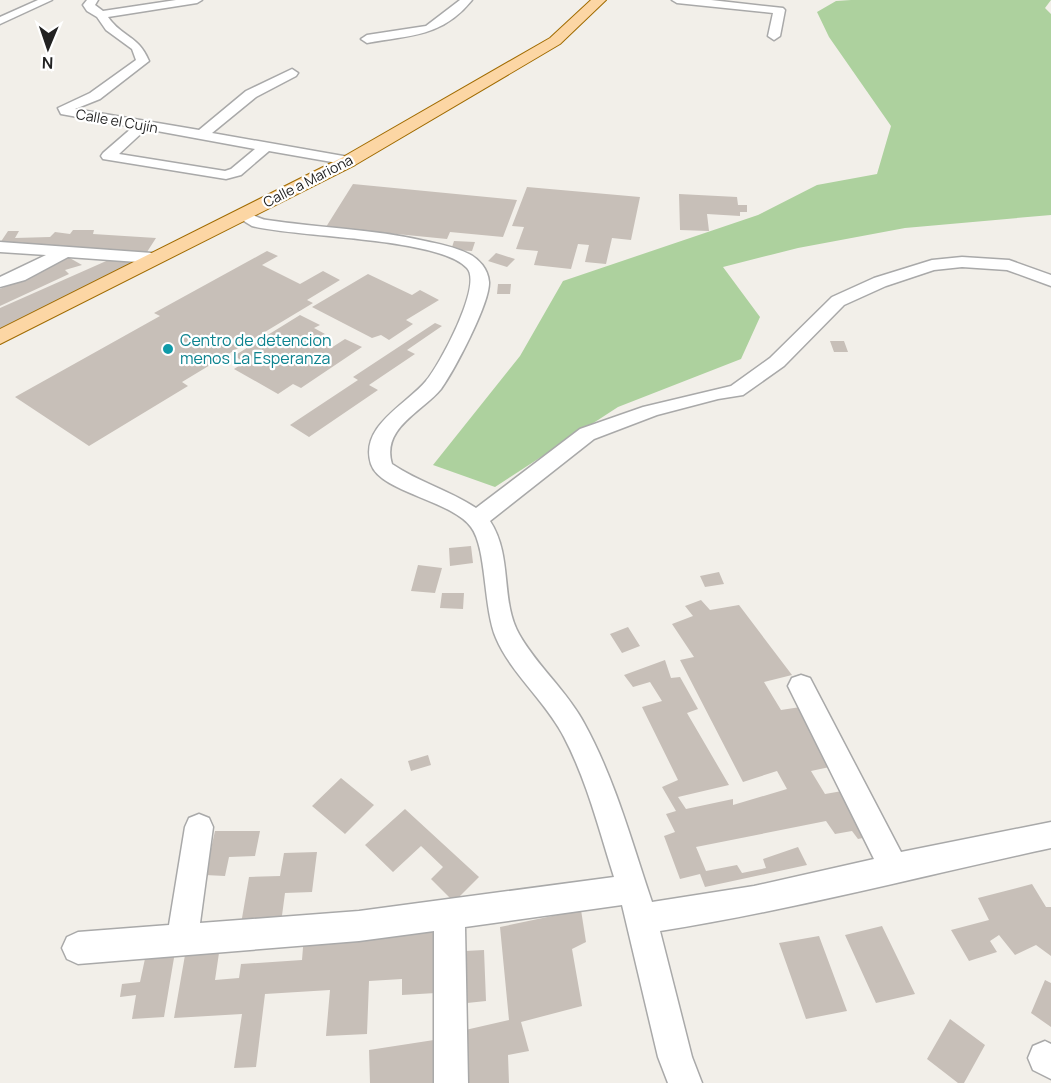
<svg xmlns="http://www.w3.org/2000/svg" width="1051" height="1083" font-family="Manrope,sans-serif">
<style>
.forest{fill:#add19e}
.building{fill:#c7bfb8}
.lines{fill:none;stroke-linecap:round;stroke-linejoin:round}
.minor-casing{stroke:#a9a9a9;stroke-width:3}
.major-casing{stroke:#a06b00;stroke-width:2}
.minor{fill:#fff;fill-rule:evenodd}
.major{fill:#fcd6a4;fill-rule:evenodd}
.culture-dot{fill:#0f9aa8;stroke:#fff;stroke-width:2}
.labels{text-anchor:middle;stroke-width:4.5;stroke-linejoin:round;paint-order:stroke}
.far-street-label{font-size:14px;fill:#222;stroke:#fff}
.culture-label{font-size:16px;fill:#0d838f;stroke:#fff;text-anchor:start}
</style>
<rect width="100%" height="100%" fill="#f2efe9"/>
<path class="forest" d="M851,0h200l-6,8 6,6v201l-146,13 -107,20 -75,19 37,50 -19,42 -123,48 -123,80 -62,-22 87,-109 43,-75 195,-66 59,-30 60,-11 14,-48 -62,-89 -12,-25 19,-11z"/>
<path class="building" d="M353,184l164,16 -14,37 -53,-5 -3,7 -121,-12z
M527,187l113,10 -9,43 -19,-2 -6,26 -21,-2 4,-17 -11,-1 -7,25 -37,-4 4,-14 -22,-2 8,-22 -12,-1z
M679,194l58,3 1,8h9v7h-7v4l-33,-2 2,17 -29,-1z
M73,230h21l-1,4 63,4 -9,14 -147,-9 8,-12h11l-4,7 35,-1 5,-5 15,2z
M454,241l21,1 -3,9 -21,-1z
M267,251l11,5 -16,9 38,19 23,-13 17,9 -33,20 6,3 -131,79 6,4 -99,60 -74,-49 145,-81 -6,-3z
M496,253l19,6 -8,8 -19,-6z
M68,257l14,8 -17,5 4,4 -69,32v-17z
M113,258l19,5 -130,66 -2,-1v-20z
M368,274l44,21 8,-5 19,10 -33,20 7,4 -24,16 -8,-5 -9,3 -60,-31z
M498,284h13l-1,10h-13z
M300,315l20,10 -6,3 11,6 -10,6 16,8 14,-9 17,8 -61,41 -8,-4 -15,10 -44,-25 11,-7 -11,-6z
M435,323l7,3 -35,24 8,4 -46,31 9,5 -69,47 -19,-12 68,-45 -5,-3z
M830,341h14l4,11h-14z
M471,546l2,17 -23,3 -1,-18z
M418,565l24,3 -7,25 -24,-2z
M719,572l5,12 -19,3 -5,-11z
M442,593h22l-1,16 -23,-1z
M701,600l9,10 29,-5 53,70 -28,7 17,28 26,-4 32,59 -28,6 14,23 23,-4 24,46 -14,3 -6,-8 -17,3 -9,-13 -130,26 10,24 31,-6 5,8 24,-5 -3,-9 35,-12 9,18 -102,22 -5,-13 -20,5 -16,-43 11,-4 -9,-18 10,-3 -14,-24 16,-7 -36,-73 20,-6 -12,-19 -17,5 -9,-12 41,-15 6,18 9,-1 18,32 -11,4 42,72 -51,12 8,12 47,-10v6l54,-16 -10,-18 -34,11 -63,-122 14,-3 -22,-33 21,-8 -8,-10z
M628,627l12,19 -18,7 -12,-19z
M428,755l3,10 -20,6 -3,-10z
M341,778l33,27 -29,29 -33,-28z
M405,809l74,68 -25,25 -23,-23 12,-12 -22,-21 -28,26 -28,-27z
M215,831h45l-5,25 -26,1 -4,19 -20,-1z
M317,852l-5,40 -27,1 -4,30 -40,1 8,-47 31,-1 4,-23z
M1032,884l14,23h5v49l-15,-11 -21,10 -16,-20 -9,6 7,11 -28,9 -18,-31 38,-10 -11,-22z
M581,910l5,32 -14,7 10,57 -61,16 8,29 -21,4 1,28h-47l-1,-52 48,-11 -9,-93z
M882,926l33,68 -39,9 -31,-68z
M436,928v65l-34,2v-16l-33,2 -2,53 -41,2 4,-46 -65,4 -9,73 -22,1 8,-54 -68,4 11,-63 34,-2 -4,27 24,-2 2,-14 61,-4 2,-25z
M819,936l28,75 -41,8 -27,-76z
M484,950l2,51 -19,2 -2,-52z
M175,952l-11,65 -32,2 4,-24 -16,2 2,-13 18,-2 6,-28z
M1045,980l6,3v44l-20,-14z
M950,1019l35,26 -21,38h-6l-31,-24z
M434,1040l3,43h-67l-1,-33z"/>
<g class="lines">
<defs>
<path id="minor" d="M38,0h14l-52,24v-7z
M87,0h11l-3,5 8,6 73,-11h26l-5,3 -89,14c15,21 30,18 41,44l-49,38 -25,10 124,21 47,-39 46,-22 6,4 -2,3 -40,21 -44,36 137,24 7,4 -7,4 -80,-14 -28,24 -15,4 -123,-20 -2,-3 2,-3 30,-26 -72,-13 -3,-6 32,-15 46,-33 -4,-11 -26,-19 -9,-13 -10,-6 -4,-6zM146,129l109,20 -24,20 -6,2 -106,-17z
M460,0h12c-30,37 -61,35 -105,43l-6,-4 6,-4 59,-9z
M672,0h39l72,8 2,2 -5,26 -6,4 -6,-4 5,-23 -96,-10z
M242,210c9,3 16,9 25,10 53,8 106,9 158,21 14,3 30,6 44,13 10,5 19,15 20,28 1,21 -35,89 -48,107 -19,23 -60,39 -49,75 26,18 57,26 84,44l104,-79 63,-22 88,-21 39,-28 62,-61 42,-19 58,-18 30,-3 47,3 42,15v11l-44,-16 -45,-3 -28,3 -48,16 -42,19 -60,61 -41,29 -25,4 -61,16 -63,24 -104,82c23,35 10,79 29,113 18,32 48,57 65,89 31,56 48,120 68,179l102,-16 120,-27 -86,-173 4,-8 9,-3 9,3 91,174 150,-30v26c-130,28 -259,62 -391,83l32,126 10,26h-34l-10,-26 -36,-152 -157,22 3,156h-34v-152l-75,10 -281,23 -11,-5 -5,-11 5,-11 11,-5 91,-7 16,-98 4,-9 10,-4 10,4 4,9 -13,96 159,-12 255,-34c-15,-47 -27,-96 -50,-140 -17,-34 -54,-65 -68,-99 -13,-31 -9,-90 -25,-111 -20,-27 -91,-35 -100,-63 -12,-38 35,-59 55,-83 13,-15 57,-96 41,-113 -29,-31 -169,-30 -215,-42l-18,-11z
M0,242l152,11 8,5 -8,5 -84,-6 -43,23 -25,7v-10l46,-22 -46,-3z
M1045,1041l6,3v35l-18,-9 -5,-12 5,-12z"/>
<path id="major" d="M591,0h15l-46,44 -205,121 -355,179v-15l343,-172 207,-119z"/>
</defs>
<use href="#minor" class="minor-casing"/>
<use href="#major" class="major-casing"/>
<use href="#minor" class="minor"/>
<use href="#major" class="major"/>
</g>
<circle class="culture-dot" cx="168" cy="349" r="6"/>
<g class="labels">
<g class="far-street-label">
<text transform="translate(117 121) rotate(10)" y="5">Calle el Cujín</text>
<text transform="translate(308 181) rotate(-27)" y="5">Calle a Mariona</text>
</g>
<g class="culture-label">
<text x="180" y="346">Centro de detencion<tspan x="180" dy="18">menos La Esperanza</tspan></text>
</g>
</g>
<g transform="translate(48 48) rotate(182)" stroke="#ffffff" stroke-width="4.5" paint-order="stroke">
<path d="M0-4.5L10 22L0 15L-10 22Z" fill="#222222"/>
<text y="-9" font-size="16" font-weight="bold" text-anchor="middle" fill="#222222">N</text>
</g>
</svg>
